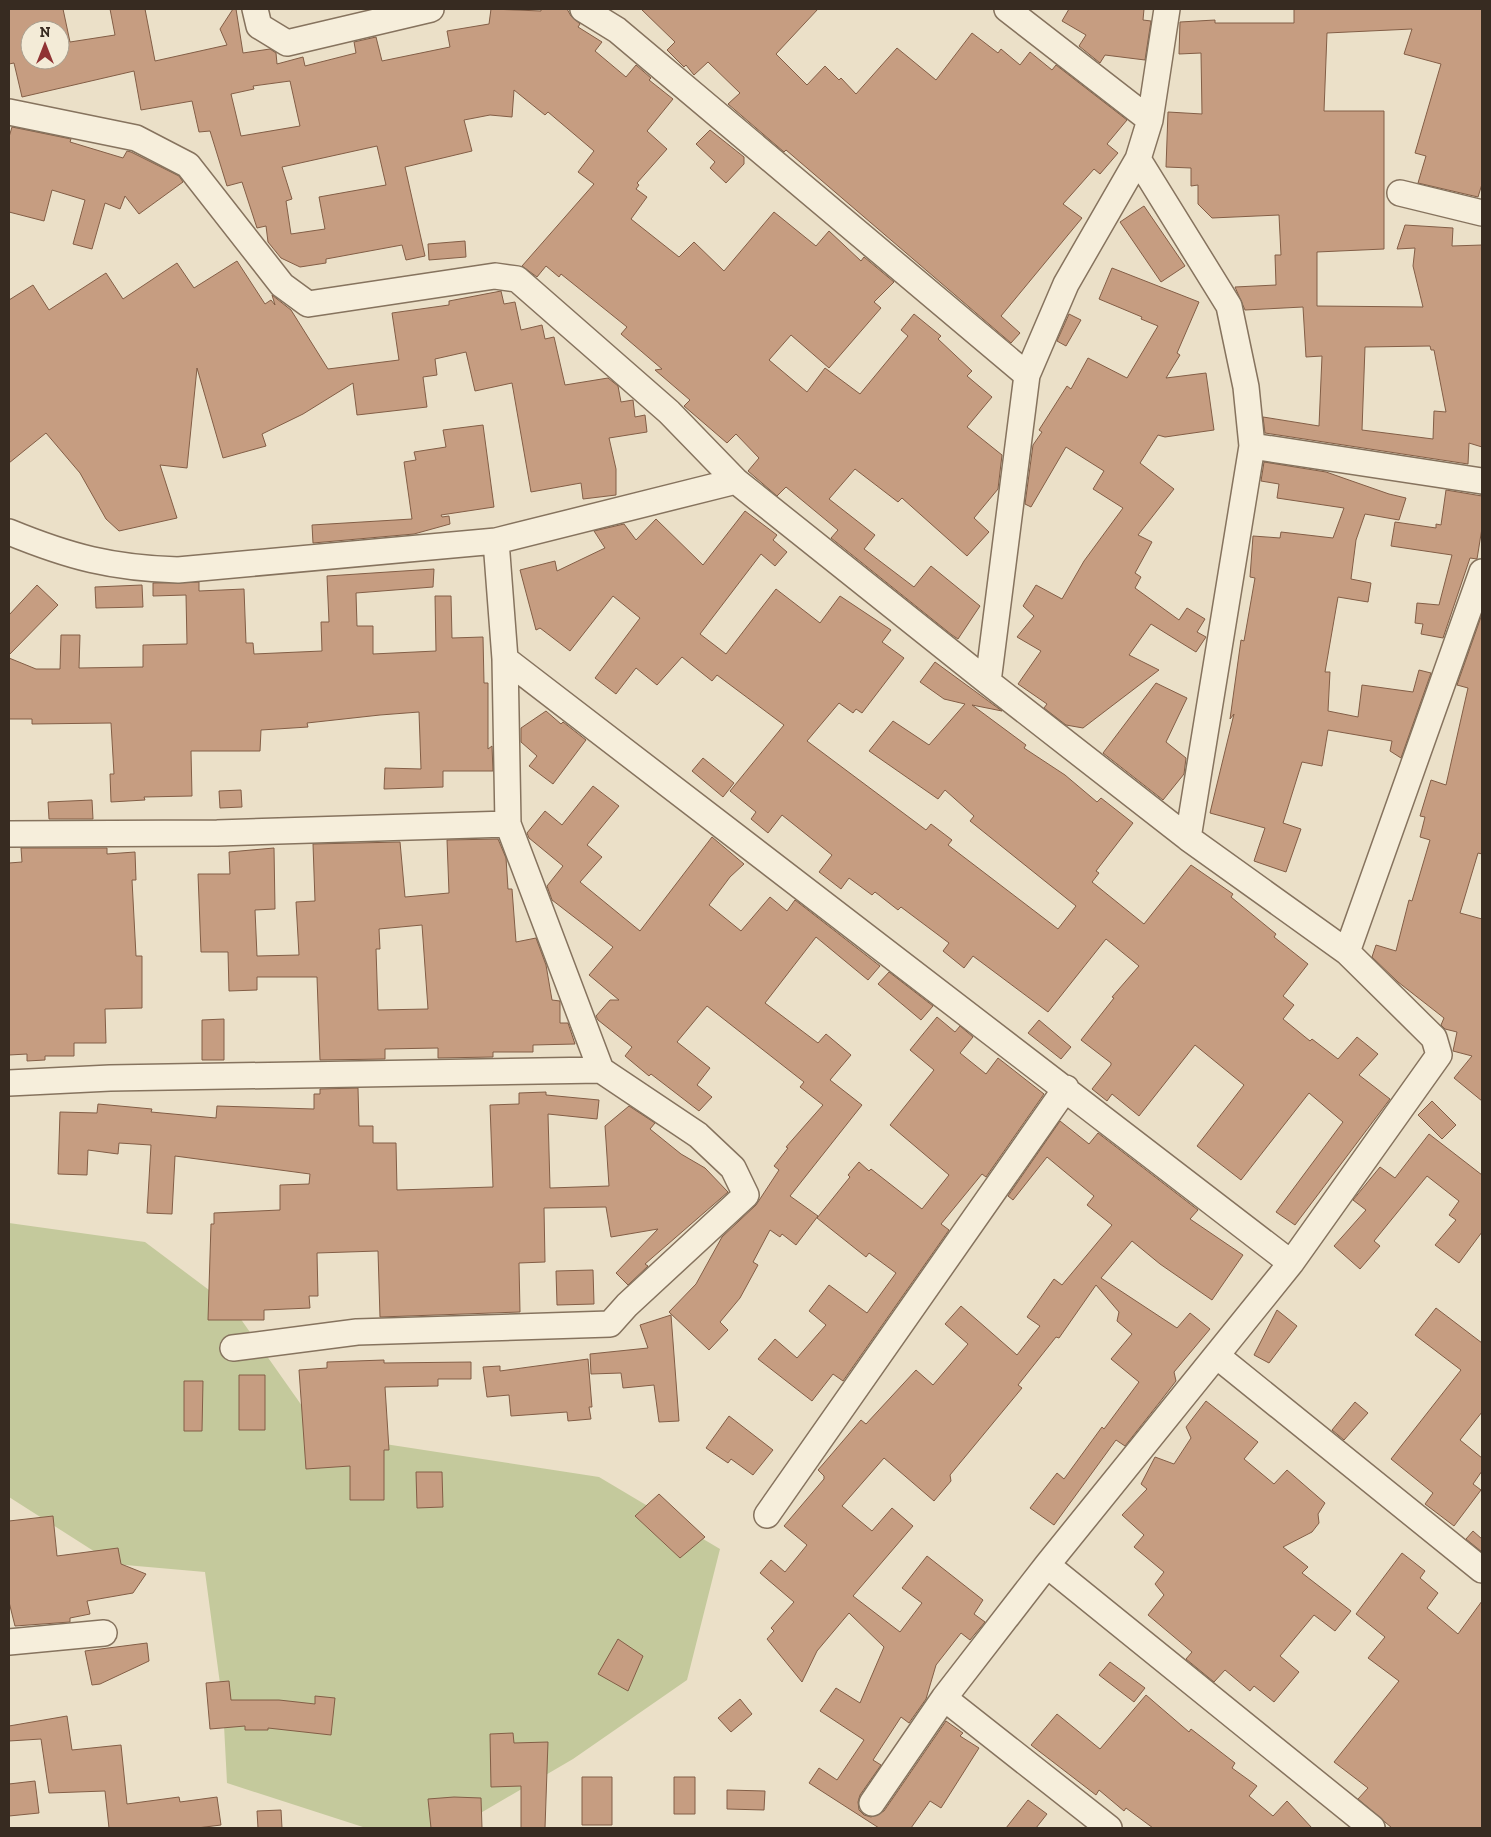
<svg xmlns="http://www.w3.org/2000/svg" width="1491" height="1837" font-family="'Zilla Slab',serif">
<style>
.green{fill:#c4c99c}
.building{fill:#c69d81;stroke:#835e46;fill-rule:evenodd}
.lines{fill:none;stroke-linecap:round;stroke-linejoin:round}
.street-casing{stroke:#86735e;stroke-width:28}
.street{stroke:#f6eedb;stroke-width:25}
</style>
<rect width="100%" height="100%" fill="#ebe0c8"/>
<path class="green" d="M9,1223l136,19 88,66 105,149 47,-13 214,33 121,72 -33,131 -114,79 -118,69h-89l-139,-45 -4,-77 -18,-134 -91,-8 -105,-67z"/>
<path class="building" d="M9,9h54l7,33 45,-7 -5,-26h35l10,52 72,-16 -7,-16 13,-20h3l7,44 27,-4 6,4 1,11 26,-7 2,9 51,-13 -2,-11 22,-5 6,24 68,-14 -3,-16 42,-7 2,-15 50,2v-2h26l4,7 9,8 -2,3 24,15 -7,9 31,26 10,-12 15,13 -2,2 24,19 -26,32 20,18 -30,34 2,2 -3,4 11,8 -16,22 48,38 15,-15 30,29 50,-59 42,34 13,-15 32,30 3,-4 30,25 -20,20 7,6 -52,60 -38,-33 -22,25 38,32 18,-24 35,26 48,-58 -7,-6 13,-16 27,22 -3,3 34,32 -5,5 25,21 -25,30 35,28 -4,34 -24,29 15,14 -22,24 -65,-58 -4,4 -43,-33 -26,30 46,36 -11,14 50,38 17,-21 49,40 -22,33 -6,-4 -121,-97 7,-8 -52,-43 -9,9 -29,-25 11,-13 -23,-24 -9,9 -43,-37 6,-6 -35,-30 7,-1 -41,-35 6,-7 -66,-53 -2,3 -13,-11 -9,11 -15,-11 72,-82 -16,-12 16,-21 -46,-39 -3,3 -31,-25 -2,27 -22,-2 -26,5 8,31 -67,16 20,89 -19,4 -4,-15 -76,14v4l-26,4 -19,-9 -13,-16 -2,-16 -9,2 -15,-46 -15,4 -17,-55 -11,1 -7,-31 -51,9 -7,-39 -112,26 -8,-34 -5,1zM30,30h30v30h-30zM290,81l10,45 -59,10 -10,-42 23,-5 -1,-3zM377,146l9,39 -67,12 6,32 -34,5 -5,-33 6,-2 -10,-32z
M641,9h177l-42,45 31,31 18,-19 14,14 2,-2 15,16 41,-46 39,32 36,-47 26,20 3,-4 19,16 10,-13 22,18 4,-5 71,55 -20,24 11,9 -18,21 -6,-5 -31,35 19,14 -81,98 19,17 -9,10 -225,-193 -2,2 -56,-48 12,-11 -32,-31 -14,13 -8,-10 -2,2 -17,-17 8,-8z
M1069,9h75l-1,11 8,1 -6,39 -40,-5 -5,8 -21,-17 7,-11 -24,-14z
M1294,9h188v175l-4,13 -60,-14 8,-27 -11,-3 26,-89 -37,-10 8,-25 -85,4 -3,78h60v138l-67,3v54l106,1 -10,-41 2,-18 -18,1 8,-24 48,3 -1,18 30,-1v202l-13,-4 -1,21 -203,-31 -2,-16 56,9 3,-70 -16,1 -3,-50 -58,3 -10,-23 41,-2 -1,-30h6l-2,-40 -67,3 -14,-14v-19l-7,1v-18l-25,-1 2,-55 34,2 -1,-61 -22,1 1,-32 35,-2v3h79zM1430,346l1,4h3l12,62 -12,-1 -1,28 -71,-9 3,-83z
M12,127l59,12 -1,3 53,16 4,-7 4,1 48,24 4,6 -44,32 -14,-18 -5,13 -15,-6 -13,46 -19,-5 12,-44 -33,-10 -8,31 -35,-9v-75z
M710,130l34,27v7l-18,19 -16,-15 5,-6 -19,-18z
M1144,206l41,60 -24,16 -41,-60z
M465,241l1,16 -37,3 -1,-16z
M237,261l28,43 6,-4 4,5 -3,-10 19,15 37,59 71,-9 -7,-47 57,-8v-4l52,-10 3,13 11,-2 6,28 21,-5 3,14 9,-2 11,48 43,-7 10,8 3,16 12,-2 2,17 10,-2 2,17 -38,6 7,31v26l-33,4 -2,-16 -50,9 -19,-109 -37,8 -9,-39 -31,7 2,16 -14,2 4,30 -70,8 -4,-32 -50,31 -41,20 4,12 -43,12 -26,-90 -10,100 -27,-3 17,53 -58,13 -13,-12 -26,-46 -34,-40 -37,30v-163l24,-15 16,25 57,-37 17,26 54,-36 17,25z
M1112,268l87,34 -22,51 3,2 -14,23 40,-5 8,57 -49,7 -7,-2 -18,28 34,26 -36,46 14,7 -17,31 6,4 -6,11 44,32 8,-12 18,11 -8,13 9,5 -10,15 -45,-28 -22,31 30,15 -76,58 -17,-3 -22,-17 3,-4 -29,-20 23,-33 -24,-14 17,-21 -11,-10 13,-21 26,14 22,-38 39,-53 -30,-19 11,-18 -38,-24 -35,60 -6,-3 8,-59 9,-13 -3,-2 28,-44 4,3 17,-31 39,20 31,-52 -17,-7 1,-2 -43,-18z
M1069,314l12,6 -15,26 -9,-5z
M483,425l11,82 -53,8 1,2 7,-1 1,8 -36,10 -101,9 -1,-18 100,-6 -8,-57 12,-2 -2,-8 32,-5 -3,-17z
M1264,462l62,10 63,22 17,4 -7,22 -34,-6 -9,26 -5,39 20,4 -3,19 -30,-5 -13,75h5l-2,39 30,6 4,-32 51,7 6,-22 12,3 -30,85 -11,-7 2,-10 -64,-11 -6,36 -20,-4 -19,61 18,6 -15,43 -32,-11 11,-33 -55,-15 24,-99 -4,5 11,-79 3,1 11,-63 -5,-1 3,-41 27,2 1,-6 52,6 11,-30 -67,-10 2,-14 -18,-3z
M1446,490l36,6v32l-5,31 -7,-1 -27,80 -22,-4 2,-10 -8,-1 2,-20 22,2 13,-50 -61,-9 4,-24 41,6v-4l5,1z
M745,511l32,24 -4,5 14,12 -12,14 -14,-12 -61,80 26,20 50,-65 44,34 20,-27 51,34 -9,12 22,16 -42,55 -6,-4 -3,4 -14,-10 -32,38 119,89 5,-6 21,16 -4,5 110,84 18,-23 -106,-85 4,-5 -29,-26 -7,9 -69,-48 24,-30 36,24 36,-41 -21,-5 -24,-17 15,-20 67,49 -30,-6 54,40 -2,3 41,27 32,27 4,-4 32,25 -37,48 3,2 -7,9 52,42 47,-59 42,29 -2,3 45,37 -2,3 34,27 -25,32 11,9 -11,14 27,22 2,-2 26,20 19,-22 21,17 -19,21 31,24 -95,126 -19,-13 67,-90 -34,-29 -68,87 -44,-34 47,-61 -49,-40 -56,71 -27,-22 -5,7 -15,-12 19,-24v-2l-30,-23 33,-42 -2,-1 27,-31 -33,-27 -58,73 -75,-56 -9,12 -21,-17 6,-8 -48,-36 -3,3 -23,-18 -3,3 -23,-17 -8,11 -22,-17 13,-17 -50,-40 -14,18 -17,-14 5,-7 -26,-21 54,-66 -67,-50 -5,6 -30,-24 -25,28 -21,-17 -20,26 -21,-16 45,-60 -27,-22 -43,55 -30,-23 -4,2 -16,-60 35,-9 2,10 48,-23 -11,-17 30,-7 12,16 20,-21 47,46z
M434,569l-1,18 -77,6 1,33h16v28l63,-3 -1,-55h16l1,42 31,-1 1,46h4v66l4,-3 1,25h-50v16l-59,2 1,-21 36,1 -2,-57 -39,3 -73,8 1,4 -47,3 -1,21h-69l1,45 -48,1 1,3 -34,2 -1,-28h4l-3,-51 -79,1v-5h-23v-61l27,11h24l1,-34h19l-1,33 64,-1v-22l44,-1 -1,-49 -33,1v-13l46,-1v9l45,-2 2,54h7l1,11 68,-3 -1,-29h8l-2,-46z
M37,585l21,20 -49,50v-40z
M142,585l1,22 -47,1 -1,-21z
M1482,614v240l-4,-1 -18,60 22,6v182l-28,-23 18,-22 -19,-5 4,-19 -12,-3 -4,-4 3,-7 -46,-36 -26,-25 4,-12 20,6 13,-51 3,1 18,-61 -10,-3 5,-20 -5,-1 11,-36 15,5 22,-97 -11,-3z
M1156,683l31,15 -21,44 20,16 -2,16 -21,26 -60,-47z
M546,711l15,13 2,-2 23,18 -33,44 -24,-18 8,-10 -16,-14v-14z
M703,758l31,25 -11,14 -31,-26z
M593,786l26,20 -32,39 15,12 -22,25 60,49 72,-94 32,27 -14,13 -21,28 32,26 29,-34 17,14 8,-11 85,66 -12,14 -52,-43 -51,66 53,40 8,-9 25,21 -21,25 32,25 -72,91 28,20 -22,29 -14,-11 -2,3 -10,-7 -17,32 5,3 -18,33 -20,24 8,8 -19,20 -40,-38 27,-28 26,-47 34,-32 23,-35 -5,-4 14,-18 -2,-1 37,-42 -23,-18 4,-5 -97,-76 -30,36 33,26 -13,17 15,12 -13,14 -48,-37 -2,2 -24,-20 7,-9 -34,-27 -2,-4 14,-16h9l-30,-25 24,-28 -61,-47 -5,-14 16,-20 -34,-28 -2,-5 18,-22 17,14z
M241,790l1,17 -22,1 -1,-17z
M92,800l1,19h-44l-1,-17z
M498,839l8,19 2,31h4l4,53 20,-4 10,27 6,35 8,1v22h8l7,21 -42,1v7h-40v5l-55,1v-10l-53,1v10l-65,1 -3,-83h-60v13l-28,1 -1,-39h-27l-3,-78h32l-1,-22 45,-4 1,61 -20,1 2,46 42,-1 -3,-53 19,-1 -2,-57 87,-2 5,55 44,-4 -2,-53zM422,925l6,84 -50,1 -2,-61h4l-1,-20z
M21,848h86v6l28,-2 1,28h-4l4,76h6v52l-37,1 1,34h-32v13h-29v4l-18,1v-7l-18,1v-192l13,-1z
M889,972l44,34 -12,14 -43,-36z
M937,1017l18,15 5,-6 13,11 -13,16 26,21 12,-16 46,36 -58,83 -4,-3 -41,50 8,6 -106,151 -10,-7 -21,27 -54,-42 17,-20 22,19 29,-33 -17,-14 20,-26 38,28 29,-40 -27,-20 -3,4 -49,-39 33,-41 -2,-2 11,-13 10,9 2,-2 51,40 27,-34 -59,-50 44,-55 -24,-20z
M224,1019v41h-22v-40z
M1039,1020l32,27 -10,12 -33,-26z
M358,1088l1,38h14v17h23l1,47 96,-3 -3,-82 29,-1v-11l27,-1v3l53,5 -2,19 -49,-5 2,74 59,-2 -4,-60 24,-20 26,17 -5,6 31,25 24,14 23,24 -83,72 3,2 -20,19 -12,-12 42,-44 -47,8 -5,-30 -62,1 1,54 -26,1 1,49 -140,5 -2,-66 -61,2 1,43h-9l1,12 -46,2v10h-56l3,-96h3v-11l66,-3v-25l29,-1 1,-10 -135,-18 -3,58 -25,-1 4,-68 -32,-2 -1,11 -30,-4 -1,25 -29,-1 2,-62 37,1 1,-9 54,5 -1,3 65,6 1,-12 97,3v-15h6v-5z
M1432,1101l24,24 -14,14 -24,-24z
M1060,1121l29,23 9,-11 100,77 -8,9 53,36 -31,45 -52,-36 -28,-23 -31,37 76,50 13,-15 20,16 -36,43 2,9 -17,22 -34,43 -9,-6 -62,85 -24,-17 27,-35 7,6 38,-52 2,2 35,-47 -28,-23 21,-25 -15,-13 2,-9 -23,-27 -37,53 -3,-1 -38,48 4,3 -72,87 1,6 -17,20 -50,-43 -42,48 30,25 20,-23 21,18 -60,70 47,36 22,-29 -20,-15 25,-32 56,44 -9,14 11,8 -15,18 -9,-7 -25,32 -10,34 -17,24 -8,-6 -28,43 8,5 -21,30 -2,7 1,8 5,5 7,2 13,-6 62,-90 17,12 -3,3 19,12 -38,60 -11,-7 -19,27h-32l-70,-45 10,-15 18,12 27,-40 -44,-29 16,-23 24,15 24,-56 -35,-34 -32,38 -15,31 -35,-43 7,-8 -3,-3 23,-26 -34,-29 11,-13 14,12 22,-27 -23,-19 40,-47v-3l-6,-6 43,-50 5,4 50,-54 17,15 35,-41 -23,-20 16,-18 56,49 23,-29 -13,-9 27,-38 8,6 50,-60 -25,-20 7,-9 -47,-39 -34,43 -5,-4z
M1429,1134l53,41v57l-23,31 -24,-18 21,-25 -7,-5 10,-14 -32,-25 -53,65 6,5 -20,23 -26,-23 32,-36 -13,-10 27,-33 15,11z
M593,1270l1,34 -37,1 -1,-34z
M1436,1308l46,35v69l-22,28 22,18v13l-9,13 8,6 -27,36 -29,-22 8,-11 -42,-34 70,-89 -46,-35z
M1277,1310l20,16 -28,37 -15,-8z
M671,1315l8,106 -20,1 -5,-37 -31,3 -2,-15 -30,1 -1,-20 58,-6 -8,-23z
M588,1359l4,48h-3l2,12 -23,2 -1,-9 -56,4 -2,-21 -22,2 -4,-30 17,-1v5z
M384,1360v3l87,-1v17h-33v7l-53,1 4,63h-5v50h-34v-34l-44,3 -7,-99 28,-2v-6z
M239,1375h26v55h-26z
M184,1381h19l-1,50h-18z
M1206,1401l52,41 -14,17 30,25 13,-14 38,33 -7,11 1,9 -7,9 -29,15 25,20 -6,6 49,38 -16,20 -21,-16 -34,41 19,16 -25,30 -20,-16 -4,5 -25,-21 -11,12 -28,-23 6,-7 -44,-37 16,-20 -9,-11 9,-12 -30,-25 10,-12 -22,-20 25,-26 -6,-5 14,-27 19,7 17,-26 -5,-11z
M1355,1402l13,11 -24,27 -12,-10z
M729,1416l44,34 -20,25 -22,-16 -3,4 -22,-15z
M416,1472h26l1,35 -26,1z
M659,1494l46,43 -25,21 -45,-42z
M53,1516l4,40 61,-8 3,16 25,10 -13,19 -46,8 3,13 -20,4v4l-55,4 -6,-24v-81z
M1473,1531l9,8v13l-16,-13z
M1402,1553l23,18 -5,7 18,15 -11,15 31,26 24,-33v227h-90l-34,-29 10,-11 -34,-26 65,-81 -31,-23 17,-21 -29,-23z
M618,1639l25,17 -15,35 -30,-17z
M147,1643l2,18 -49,23 -8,1 -7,-34z
M1110,1662l35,26 -11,14 -35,-27z
M229,1681l2,19h48l36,4v-8l20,2 -4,37 -63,-7v2h-23v-4l-35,3 -4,-46z
M1146,1695l43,37 2,-3 44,34 -3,5 25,18 -8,10 24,20 14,-15 25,27h-159l-27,-20 -2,3 -25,-21 -3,5 -65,-50 26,-31 43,35z
M740,1699l12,15 -21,18 -13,-14z
M67,1716l5,34 49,-5 6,59 52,-7 1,5 37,-5 4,28 -24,3h-88l-4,-37 -56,2 -8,-54 -32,2v-15z
M513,1733l1,10 34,-1 -3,86h-24v-42l-30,1 -1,-53z
M582,1777h30v48h-30z
M674,1777h21v37h-21z
M35,1781l4,32 -30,3v-32z
M727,1790l38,1 -1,19 -37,-1z
M454,1797l27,1 1,30h-51l-3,-29z
M1028,1800l19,14 -11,14h-30z
M281,1810l1,18h-24l-1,-17z"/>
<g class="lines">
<defs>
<path id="street" d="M255,9l4,17 28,17 144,-34
M583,9l34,21 410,345
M1007,9l143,111
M9,112l127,26 52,27 94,120 26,19 187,-28 22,3 152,133 67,69 252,201 200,156 159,114 87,86 5,17 -148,208 -244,302 -103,133 -72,105
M1138,159l91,147 17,81 6,59 -64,392
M1400,193l82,20
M1252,446l230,35
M9,532c61,25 103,36 169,38l318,-29 240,-60
M496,541l9,118 3,165 93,246
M505,659l786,604
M988,682l39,-307 39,-91 72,-125 12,-39 17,-111
M9,834l208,-1 291,-9
M1347,952l135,-380
M9,1083l101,-5 491,-8 97,65 35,33 13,27 -119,110 -17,19 -253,8 -124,16
M1217,1356l265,214
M767,1515l299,-427
M1047,1565l325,263
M9,1642l95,-9
M944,1698l165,130"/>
</defs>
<use href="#street" class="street-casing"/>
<use href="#street" class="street"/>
</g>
<rect width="1491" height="1837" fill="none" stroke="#372b21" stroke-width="20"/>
<g transform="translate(45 45)"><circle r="24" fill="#f3ebd7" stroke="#a89e8e"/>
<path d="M0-4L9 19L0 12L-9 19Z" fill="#903334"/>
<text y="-8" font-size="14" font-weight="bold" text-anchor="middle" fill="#372b21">N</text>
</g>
</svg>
